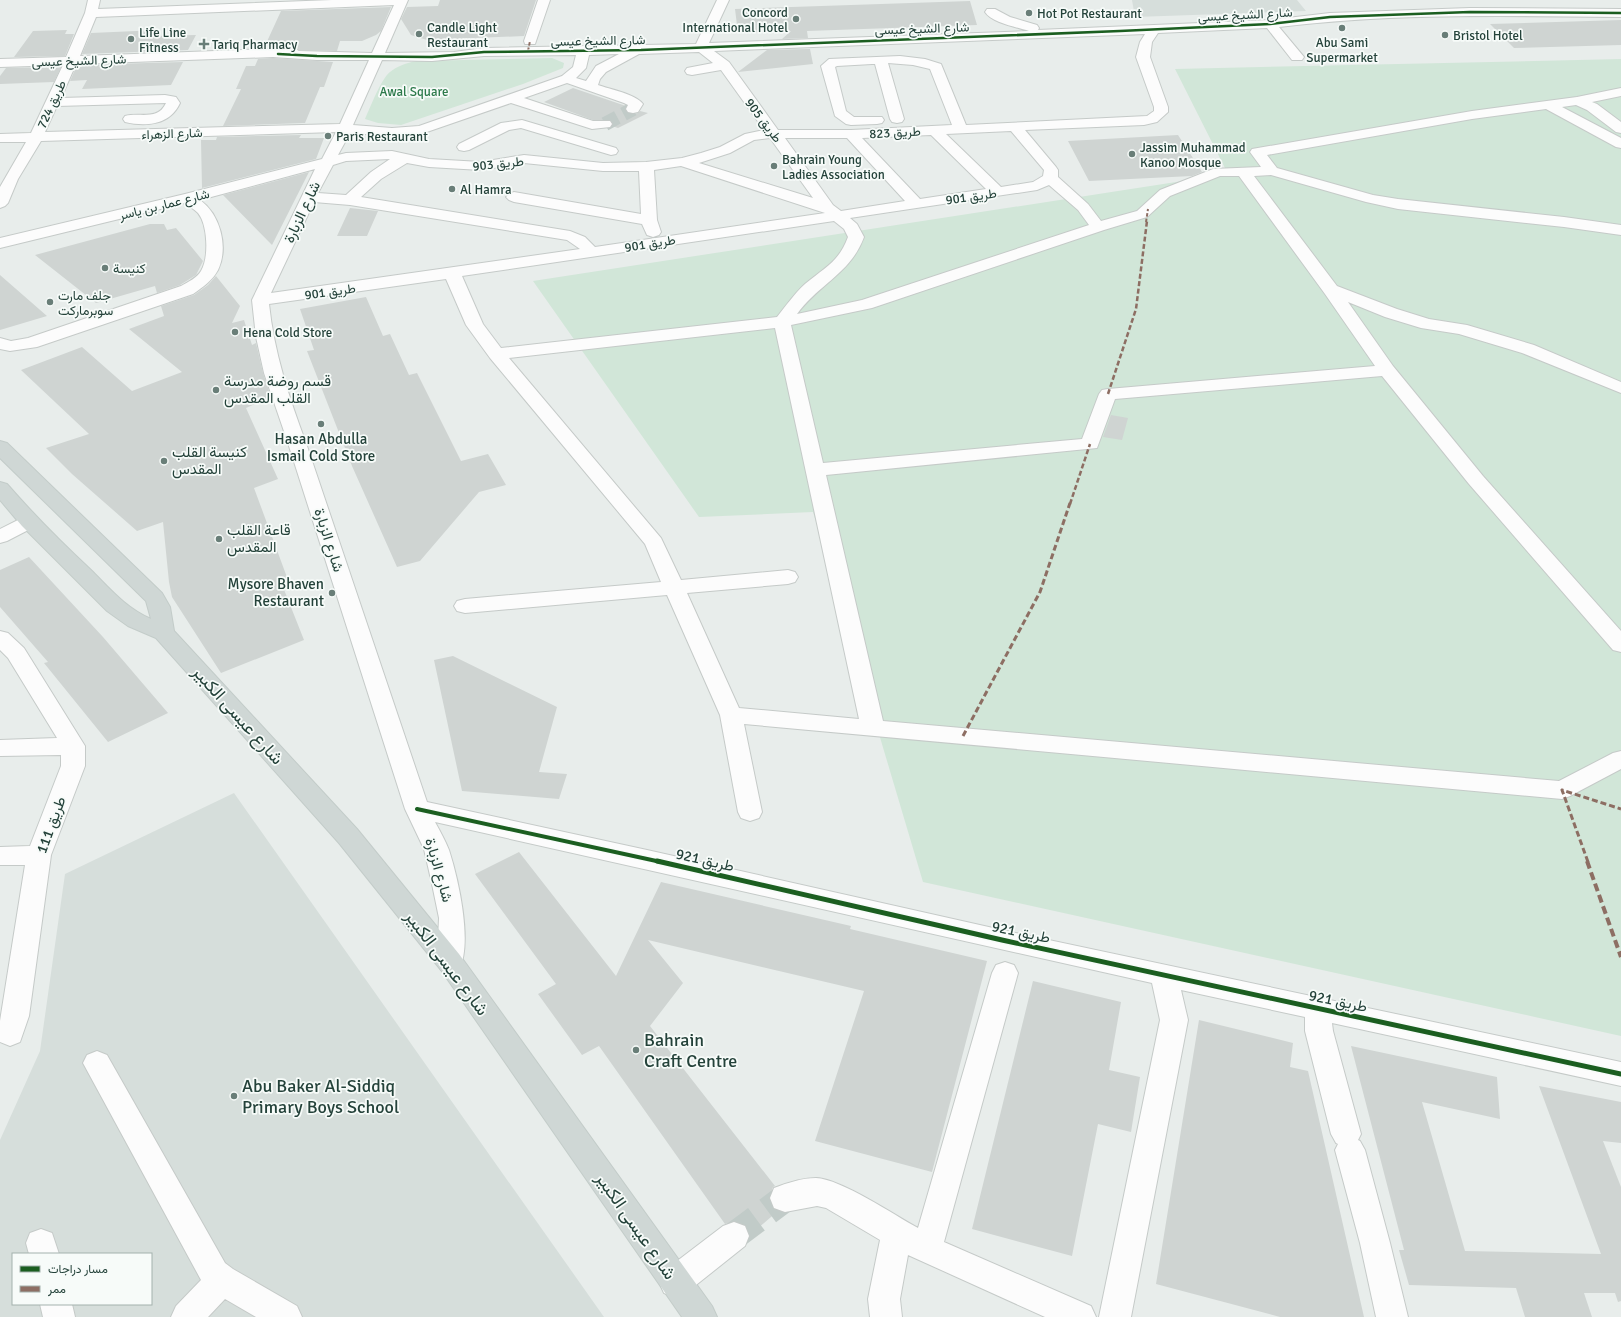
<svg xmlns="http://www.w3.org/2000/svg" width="1621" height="1317" font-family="Signika,Vazirmatn,sans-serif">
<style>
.built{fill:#d6dedb;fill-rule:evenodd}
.green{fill:#d1e6d8}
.building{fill:#cfd4d2}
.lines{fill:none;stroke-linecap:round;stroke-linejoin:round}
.minor-tunnel-far1{stroke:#c1cbc8;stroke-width:14;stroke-dasharray:14 7;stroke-linecap:butt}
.minor-tunnel{stroke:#c1cbc8;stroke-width:28;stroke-dasharray:28 14;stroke-linecap:butt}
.minor-casing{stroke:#c5cac8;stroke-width:2}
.major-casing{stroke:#c3ccc9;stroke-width:2}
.minor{fill:#fcfcfc;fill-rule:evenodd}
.major{fill:#cfd7d5;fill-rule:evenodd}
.quiet-far3{stroke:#8d6e63;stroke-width:2;stroke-dasharray:3.5 2;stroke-linecap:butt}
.quiet-far2{stroke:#8d6e63;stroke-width:2.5;stroke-dasharray:5 2.5;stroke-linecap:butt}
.quiet-far1{stroke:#8d6e63;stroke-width:3;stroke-dasharray:6 3;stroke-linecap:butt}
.quiet{stroke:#8d6e63;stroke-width:4;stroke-dasharray:8 4;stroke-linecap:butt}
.cycleway-far2-casing{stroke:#f7fbf9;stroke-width:4}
.cycleway-far1-casing{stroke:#f7fbf9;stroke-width:6}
.cycleway-casing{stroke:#f7fbf9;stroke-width:8}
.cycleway-far2{stroke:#1b5e20;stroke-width:2.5}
.cycleway-far1{stroke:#1b5e20;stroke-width:4}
.cycleway{stroke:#1b5e20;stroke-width:5}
.poi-dot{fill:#697e78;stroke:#f7fbf9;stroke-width:1.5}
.labels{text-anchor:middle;stroke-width:3.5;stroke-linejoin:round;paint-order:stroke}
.far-poi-label{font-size:13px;fill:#24423a;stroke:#f7fbf9;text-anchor:start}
.far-street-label{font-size:13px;fill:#24423a;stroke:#f7fbf9}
.far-park-label{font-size:13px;fill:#2d7a4b;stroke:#f7fbf9}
.street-label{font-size:15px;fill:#24423a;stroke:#f7fbf9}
.poi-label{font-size:15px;fill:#24423a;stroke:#f7fbf9;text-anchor:start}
.near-street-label{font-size:18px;fill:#24423a;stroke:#f7fbf9}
.near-poi-label{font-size:18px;fill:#24423a;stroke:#f7fbf9;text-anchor:start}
</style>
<rect width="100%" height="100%" fill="#e8edeb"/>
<path class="built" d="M1132,0h165l9,11 -171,6z
M234,793l370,524h-604v-177l40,-89 25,-177zM13,1254h138v50h-138z"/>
<path class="green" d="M552,58l12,5 -1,5 -40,16 -122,41 -23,-2 -13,-4c5,-11 16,-40 25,-47 7,-6 17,-9 26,-11z
M1621,59v977l-698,-154 -110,-370 -114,5 -166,-236 695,-107 -53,-105z"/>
<path class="building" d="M440,0h96l-12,36 -97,4 -16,-5 -10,-16 6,-12 31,-1z
M970,1l7,24 -170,6 1,7 -26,1 9,-8 -53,2 -3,-24z
M391,7l-10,24 -5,4 -14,6h-22l-3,10 -38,-1 -6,-4 -29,2 17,-37z
M1621,20v25l-107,3 -24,-24z
M67,30l-2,4h9l-9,22 -51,1 19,-26z
M159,30l-3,6 40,-1 -8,15 -106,4 9,-21z
M810,49l3,15 -75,8 29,-22z
M273,58l60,4 -9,25h-4l-15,36 -82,3 18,-37h-5l10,-23h9l3,-7z
M183,62l-12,23 -89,4 5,-9 -17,1 7,-16z
M61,67l-7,15 -54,2v-8l6,-8z
M573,88l53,18 -1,4 3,3 5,1 5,-1 2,-2 8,2 -30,15 -6,-2 1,-3 -3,-3h-17l-49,-18z
M301,135l-2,3h25l-8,21 -114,29 -1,-48h15l1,-3z
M1178,135l24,37 -10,4 -103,5 -21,-40z
M309,172l-37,73 -49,-50z
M350,208l28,3 -11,25h-30z
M150,224h14l3,6 9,-2 27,33 -7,14 -16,10 -23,8 -2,-7 -59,17 -61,-48z
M0,275l47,41 -47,14z
M216,276l24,30 -8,17 12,-3 8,25 4,-2 7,30 8,24 -25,11 32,71 -24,9 34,92 -7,2 23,58 -83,33 -49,-76 -3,-15 -6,-60 -26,9 -65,-57 -26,-26 43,-14 -68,-64 61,-23 50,44 50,-19 -53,-43 35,-13 -3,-10 33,-11 14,-10z
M366,297l17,39 7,-2 19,41 8,-2 44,88 27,-7 18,31 -27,7 -59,69 -23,6 -45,-101 -45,-115 7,-1 -14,-41z
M1111,415l17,3 -6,22 -19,-3z
M29,557l74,80 65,76 -60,29 -64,-79 4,-1 -48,-55v-37z
M453,656l104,51 -18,65 28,2 -8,25 -97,-8 -28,-131z
M519,852l97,124 45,-94 190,44 -1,3 137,32 -55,211 -117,-31 49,-150 -216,-51 35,43 -33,43 125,160 -2,1 -4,12 4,10 5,2 -28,24 -4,-10 -11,-4 -10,3 -126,-178 -17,9 -44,-61 18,-10 -81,-110z
M1033,981l88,21 -12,68 31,7 -9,55 -33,-8 -26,132 -100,-27z
M1199,1020l94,23 -3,24 18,4 56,246h-84l-124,-33z
M1351,1046l146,31 3,42 -78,-17 43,149 136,3 -62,-168 82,16v41l-18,-2 18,46v114l-3,1 -3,-9h-31l8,24h-67l-9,-29 -107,-3 -10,-35h5z"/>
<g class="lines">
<path class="minor-tunnel-far1" d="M605,124l28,-15"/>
<path class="minor-tunnel" d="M734,1236l51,-38"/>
<defs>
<path id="minor" d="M88,0h12l-2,9 234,-9h76l-23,53 69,-1 30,-4 212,-4 21,-44h12l-20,43 320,-12c-12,-4 -37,-8 -44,-19l2,-3h8l15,8 27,8 2,3 -1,2 232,-10 60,-7 140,-5 151,1v8c-114,-1 -229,-4 -342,10l25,30 -2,3h-10l-25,-32 -109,5 -6,9 -2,15 18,50v5l-11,10 -13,3 -119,5 31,37 2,3v7l30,27 13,17 36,-10 23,-21 53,-21 48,-2 -11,-15 2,-3 220,-38 105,-14 44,-9v8l-29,6 5,2 24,18v11l-5,-1 -29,-22 -11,-5 -14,2 59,31v10l-5,-1 -70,-38 -74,10 -205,36 10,13 96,27 25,4 166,18 57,8v10l-57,-8 -166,-18 -32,-7 -95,-27 -17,1 83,110 60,23 32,10 38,6 67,20 87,37v11l-99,-40 -63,-19 -38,-6 -36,-11 -37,-15 45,64 90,110 138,155v21l-8,-2 -144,-166 -87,-108 -267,23 -18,49 -271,27 57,246 676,60 54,-28 8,-2v18l-51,27 -8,3 -818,-75 18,88 -3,6 -9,3 -9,-3 -3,-6 -18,-97 -53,-120 -202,18 -8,-2 -3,-5 3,-5 8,-2 196,-17 -16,-38 -155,-186 -24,-33 -20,-46 -177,25c5,48 20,94 37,139l121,359 220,48 355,80 619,132v24l-289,-63 1,8 28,103 -3,6 2,1 5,9 25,93 18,74h-32l-16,-74 -25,-93 3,-6 -2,-1 -5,-9 -26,-103v-14l-124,-27 7,30 -57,297h-32l61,-297 -8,-37 -717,-161c5,9 10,18 14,28 9,28 24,92 10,120l-9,3 -9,-3 -4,-8 2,-44 -7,-34 -8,-35 -19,-40 -117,-366 -24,-70 -8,-36 -4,-37 63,-131 -115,31c20,14 29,47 18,70 -6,11 -15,17 -25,24l-156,53 -27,4 -10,-2v-11l11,3 17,-3 153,-52c7,-4 16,-8 20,-15 8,-13 7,-46 -3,-58 -4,-4 -9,-7 -13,-10l-185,45v-10l185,-44 137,-35 14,-27 -295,9 -23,38 -10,24 -3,3 -5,2v-21l26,-45h-26v-8l31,-1 32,-68 -63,2v-8l66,-2 19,-44zM394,5l-22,48 -73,-2 -6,-3 -213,8 16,-39zM1145,34l-5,8 -4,15 18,50v4l-7,5 -181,9 -25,-61 -16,-5 -25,-3 -71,3 -8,7 14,50 11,8 5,1 26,-1 5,-1 2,-3 -2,-3h-28l-8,-6 -11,-44 2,-1 35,-2h3l15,55 2,3 5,1 5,-1 2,-3 -16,-56 25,2 17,4 22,56 -101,5h-73l-49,-68 -15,-11zM699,52l14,11 -26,5 -2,3 2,3 5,1 29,-5 43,60 -19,4 -25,13 -19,6 -19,5 -36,4 -43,1 -79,-8 -43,7 -52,-3 -37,-8 -46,2 -8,2 12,-22 42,3 29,-2 90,-31 81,26 18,-2 2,-3 -2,-3h-17l-69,-23 43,-15 57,20 4,2 -2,4 2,3 5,1 5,-1 5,-8c-7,-10 -34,-15 -45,-19l2,-6 6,-7 33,-18zM619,54l-23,12 -10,15 -10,-3 10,-10 3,-13zM576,55l-3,12 -11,9 -143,50 -27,2 -39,-3 29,-65 50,1 52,-5zM273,57l44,3h52l-29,64 -295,8 12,-26 109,-3c-8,18 -26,9 -41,13l-2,3 2,3c21,5 45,3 55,-19l-4,-6 -11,-2 -104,3 15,-34zM1011,131l33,39 -1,6 -10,6 -32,5 -55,-53zM931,135l55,54 -66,10 -58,-61zM770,138l43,60 -114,-35 31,-10 24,-13zM785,138h62l58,63 -64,10 -8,-6zM390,159l-19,13 -25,23 -28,-2 15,-28 13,-4zM407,163l22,4 52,3 43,-7 79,8h36l2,43 -127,-22 -5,2 -3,3 3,3 5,2 128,22 5,11 6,2 6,-2 2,-3 -4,-12 -3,-50 27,-4 144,47 -230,34 -10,-10 -15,-6 -209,-34 20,-18zM1220,176h19l86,118 50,72 -267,23 -6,1 -3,4 -17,45 -259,24 -32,-138 81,-17 232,-78 43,-13 23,-21zM1049,185l29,25 11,15 -227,75 -65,14c22,-30 54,-41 67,-77l-7,-13 -7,-6 187,-28zM314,202l36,3 217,35 13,9 -309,44zM834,221l10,8 4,8c-9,25 -24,31 -43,47 -11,10 -19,22 -28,33l-276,31 -18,-24 -21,-48zM775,328l84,391 -120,-11 -52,-115 101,-9 7,-2 3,-5 -3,-5 -7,-2 -107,10 -20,-42 -152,-180z
M538,0h12l-14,41 -1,3h-10l-1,-3z
M522,120l94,28 2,3 -2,3 -5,1 -90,-27 -12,2 -40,20 -5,1 -5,-1 -2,-3 2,-3 42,-21z
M29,516l7,2 3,4 -3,4 -29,15 -7,2v-14l22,-11z
M0,631l8,2 16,15 61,98v20l-34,89 -22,161 -9,26 -10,4 -10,-4v-21l25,-156h-25v-18l30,-1 31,-80v-11l-61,1v-16l57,-2 -49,-80 -8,-8z
M1005,962l9,3 4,8 -74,269 147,64 5,11h-51l-137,-62 -8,44 2,18h-32l-2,-18 12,-59 -54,-32 -9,-2 -32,6 -11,-4 -4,-10 4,-10c13,-5 28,-10 42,-10 25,1 78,37 102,50l74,-255 4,-8z
M97,1051l10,4 118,208 8,6 64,37 5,11h-46l-31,-18 -17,18h-37l5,-11 25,-26 -118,-217 4,-8z
M734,1222l11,4 4,10 -4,10 -59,47 -11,4 -11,-4 -5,-11 5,-11 59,-45z
M41,1229l11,4 7,21h-30l-3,-11 4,-10z
M40,1304h32l3,13h-32z"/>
<path id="major" d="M0,441l7,2 155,150 8,14 4,24 183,198 102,125 253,352 5,11h-35l-241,-347 -102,-127 -183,-205 -28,-12 -21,-15 -85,-85 -22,-26v-18l7,2c27,31 55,59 85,87 18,18 35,38 59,48l-5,-18 -146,-143z"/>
</defs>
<use href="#minor" class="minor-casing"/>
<use href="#major" class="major-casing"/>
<use href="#minor" class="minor"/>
<use href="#major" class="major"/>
<path class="quiet-far3" d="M528,51l2,-10
M1146,222l2,-13"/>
<path class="quiet-far2" d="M1108,394l28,-85 11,-88
M1070,504l20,-60"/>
<path class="quiet-far1" d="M963,736l77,-144 30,-89
M1588,862l-26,-72 59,19"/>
<path class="quiet" d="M1587,861l34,96"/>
<defs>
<path id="cycleway-far2" d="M278,54l39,2 115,1 52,-5 157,-2 479,-19 150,-7 60,-7 140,-5 151,1"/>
<path id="cycleway-far1" d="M417,809l244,53"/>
<path id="cycleway" d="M657,861l345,79 619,134"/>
</defs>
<use href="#cycleway-far2" class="cycleway-far2-casing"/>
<use href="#cycleway-far1" class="cycleway-far1-casing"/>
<use href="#cycleway" class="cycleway-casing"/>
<use href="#cycleway-far2" class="cycleway-far2"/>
<use href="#cycleway-far1" class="cycleway-far1"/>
<use href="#cycleway" class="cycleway"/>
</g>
<g class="poi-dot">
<circle cx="1029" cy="13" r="4"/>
<circle cx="796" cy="19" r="4"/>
<circle cx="1342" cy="28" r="4"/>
<circle cx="419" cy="34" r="4"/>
<circle cx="1445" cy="35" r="4"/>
<circle cx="131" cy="39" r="4"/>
<path d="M202 38h4v4h4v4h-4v4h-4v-4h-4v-4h4z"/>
<circle cx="328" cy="136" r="4"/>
<circle cx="1132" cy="154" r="4"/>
<circle cx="774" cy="166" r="4"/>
<circle cx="452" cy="189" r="4"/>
<circle cx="105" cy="268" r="4"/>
<circle cx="50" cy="302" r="4"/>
<circle cx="235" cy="332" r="4"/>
<circle cx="216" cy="390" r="4"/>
<circle cx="321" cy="424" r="4"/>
<circle cx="164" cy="461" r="4"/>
<circle cx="219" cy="539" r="4"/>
<circle cx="332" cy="593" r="4"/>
<circle cx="636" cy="1050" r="4"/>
<circle cx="234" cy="1096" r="4"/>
</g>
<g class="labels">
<g class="far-poi-label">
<text x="788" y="17" text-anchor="end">Concord<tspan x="788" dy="15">International Hotel</tspan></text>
<text x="1037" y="18">Hot Pot Restaurant</text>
<text x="427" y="32">Candle Light<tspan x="427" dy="15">Restaurant</tspan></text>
<text x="139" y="37">Life Line<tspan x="139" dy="15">Fitness</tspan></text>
<text x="1453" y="40">Bristol Hotel</text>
<text x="1342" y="47" text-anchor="middle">Abu Sami<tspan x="1342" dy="15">Supermarket</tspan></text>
<text x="212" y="49">Tariq Pharmacy</text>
<text x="336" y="141">Paris Restaurant</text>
<text x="1140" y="152">Jassim Muhammad<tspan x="1140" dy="15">Kanoo Mosque</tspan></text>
<text x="782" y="164">Bahrain Young<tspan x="782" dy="15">Ladies Association</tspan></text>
<text x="460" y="194">Al Hamra</text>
<text x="113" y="273">كنيسة</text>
<text x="58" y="300">جلف مارت<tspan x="58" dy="15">سوبرماركت</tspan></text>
<text x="243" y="337">Hena Cold Store</text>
</g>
<g class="far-street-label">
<text transform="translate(1245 14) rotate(-3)" y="5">شارع الشيخ عيسى</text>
<text transform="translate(922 28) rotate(-2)" y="5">شارع الشيخ عيسى</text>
<text transform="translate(598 40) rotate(-1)" y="5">شارع الشيخ عيسى</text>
<text transform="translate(79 60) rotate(-2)" y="5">شارع الشيخ عيسى</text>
<text transform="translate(51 104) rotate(-65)" y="5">طريق 724</text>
<text transform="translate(764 120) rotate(53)" y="5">طريق 905</text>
<text transform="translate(895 132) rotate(-3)" y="5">طريق 823</text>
<text transform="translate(172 133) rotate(-2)" y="5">شارع الزهراء</text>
<text transform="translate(498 163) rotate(-6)" y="5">طريق 903</text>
<text transform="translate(971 196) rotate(-8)" y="5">طريق 901</text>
<text transform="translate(164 204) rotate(-14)" y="5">شارع عمار بن ياسر</text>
<text transform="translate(650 243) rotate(-9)" y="5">طريق 901</text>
<text transform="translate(330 291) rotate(-8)" y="5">طريق 901</text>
</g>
<g class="far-park-label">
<text x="414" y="96">Awal Square</text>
</g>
<g class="street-label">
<text transform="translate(302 212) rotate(-65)" y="5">شارع الزبارة</text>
<text transform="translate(329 540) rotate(72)" y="5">شارع الزبارة</text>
<text transform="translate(51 825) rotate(-70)" y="5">طريق 111</text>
<text transform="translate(705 860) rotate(13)" y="5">طريق 921</text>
<text transform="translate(439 870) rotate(74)" y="5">شارع الزبارة</text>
<text transform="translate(1021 932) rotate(12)" y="5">طريق 921</text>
<text transform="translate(1338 1001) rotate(12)" y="5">طريق 921</text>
</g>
<g class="poi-label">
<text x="224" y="386">قسم روضة مدرسة<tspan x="224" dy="17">القلب المقدس</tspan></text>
<text x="321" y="444" text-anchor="middle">Hasan Abdulla<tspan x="321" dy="17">Ismail Cold Store</tspan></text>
<text x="172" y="457">كنيسة القلب<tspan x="172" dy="17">المقدس</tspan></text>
<text x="227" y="535">قاعة القلب<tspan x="227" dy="17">المقدس</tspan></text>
<text x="324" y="589" text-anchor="end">Mysore Bhaven<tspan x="324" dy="17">Restaurant</tspan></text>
</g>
<g class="near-street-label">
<text transform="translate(238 715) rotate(48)" y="6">شارع عيسى الكبير</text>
<text transform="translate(447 963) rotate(53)" y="6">شارع عيسى الكبير</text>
<text transform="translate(636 1226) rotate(55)" y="6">شارع عيسى الكبير</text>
</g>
<g class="near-poi-label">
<text x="644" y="1046">Bahrain<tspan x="644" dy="21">Craft Centre</tspan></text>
<text x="242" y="1092">Abu Baker Al-Siddiq<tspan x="242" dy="21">Primary Boys School</tspan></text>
</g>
</g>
<rect x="12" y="1253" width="140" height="52" fill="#f7fbf9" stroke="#a3b1ad"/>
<rect x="20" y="1266" width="20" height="6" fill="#1b5e20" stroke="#a3b1ad"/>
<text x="48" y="1273" font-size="12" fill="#24423a">مسار دراجات</text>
<rect x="20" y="1286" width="20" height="6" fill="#8d6e63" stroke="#a3b1ad"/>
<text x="48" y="1293" font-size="12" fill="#24423a">ممر</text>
</svg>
